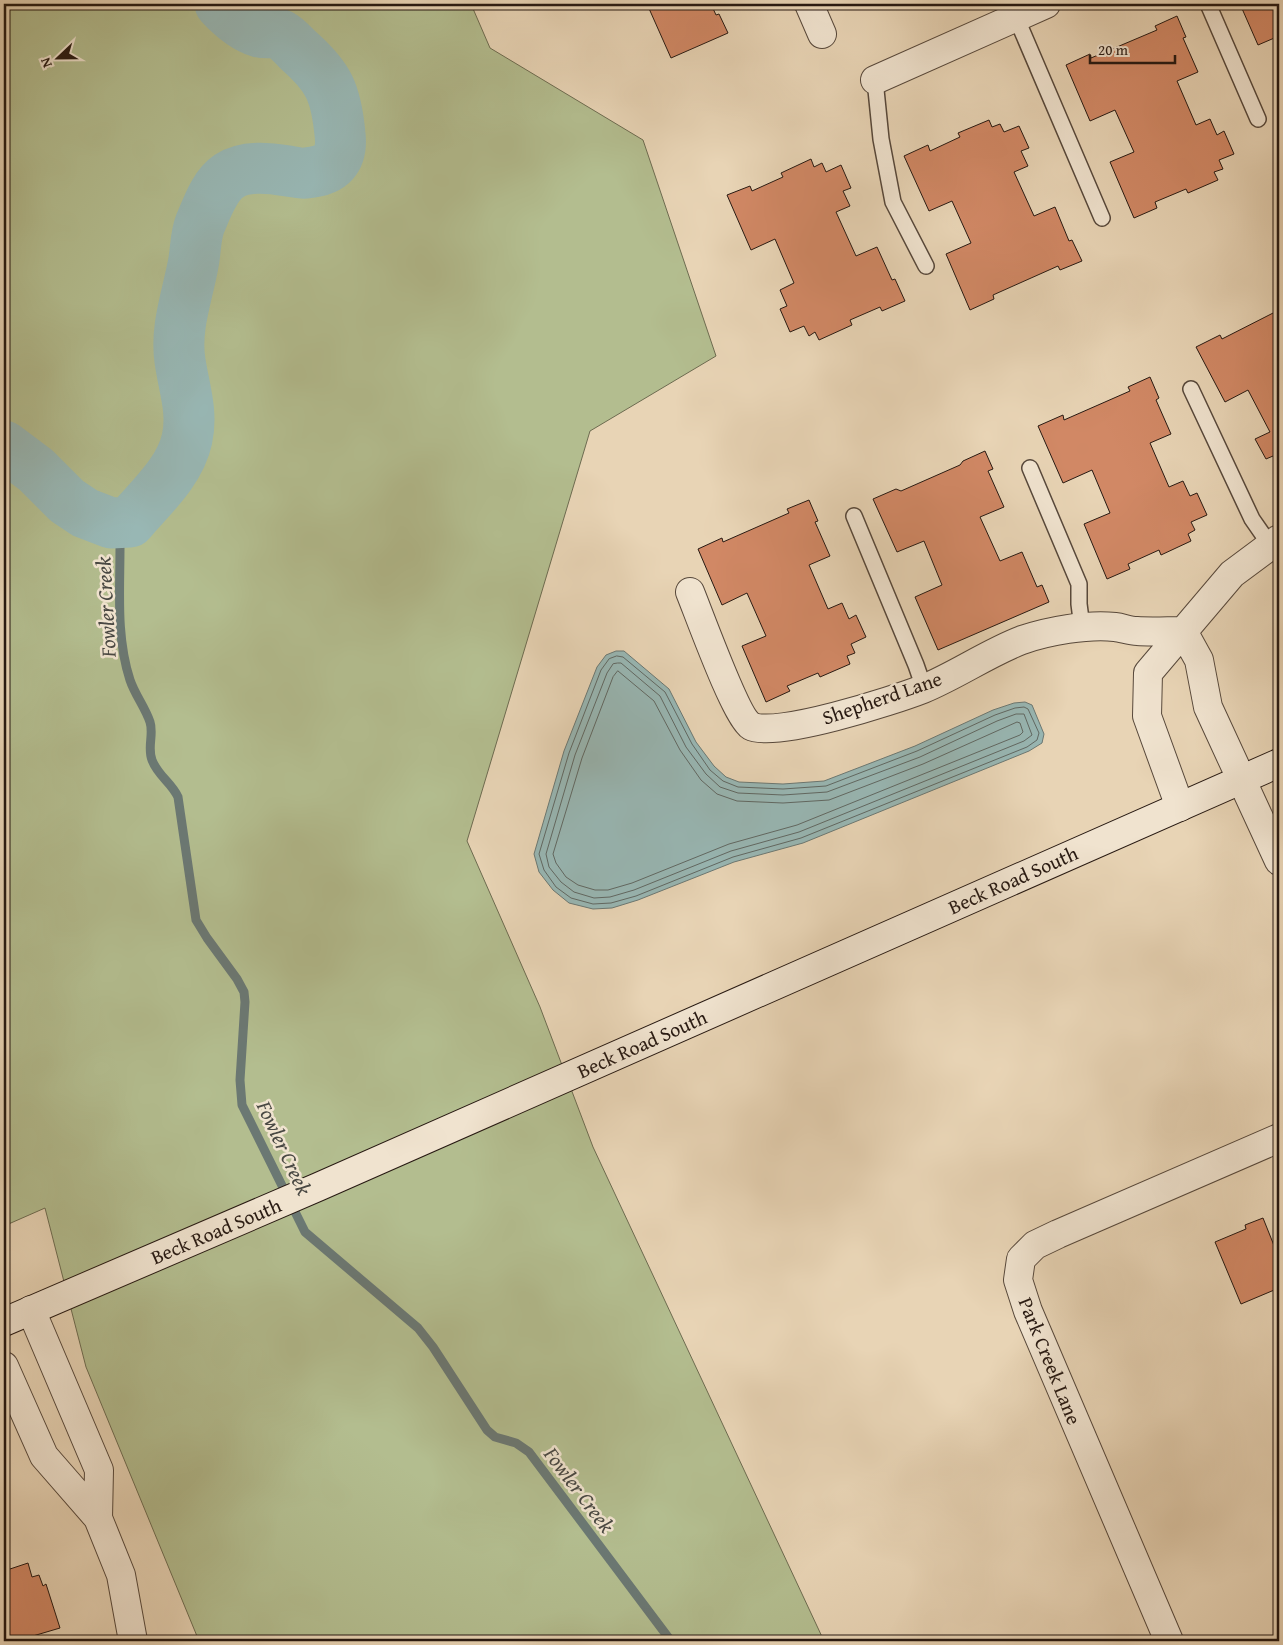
<svg xmlns="http://www.w3.org/2000/svg" width="1283" height="1645" font-family="'Gentium Book Plus',serif">
<style>
.green{fill:#b3bd8f;stroke:#6d6b50}
.water{fill:#98b7b4;stroke:#6b7873}
.lines{fill:none;stroke-linecap:round;stroke-linejoin:round}
.shore{stroke:#606863;stroke-width:1}
.stream{stroke:#6b7873;stroke-width:9}
.river{stroke:#98b7b4;stroke-width:51}
.building{fill:#d18865;stroke:#271912}
.lane-casing{stroke:#57483b;stroke-width:18}
.street-casing{stroke:#57483b;stroke-width:30}
.secondary-casing{stroke:#271912;stroke-width:30}
.lane{stroke:#f0e3cf;stroke-width:15}
.street{stroke:#f0e3cf;stroke-width:28}
.secondary{stroke:#f0e3cf;stroke-width:28}
.labels{text-anchor:middle;stroke-width:5;stroke-linejoin:round;paint-order:stroke}
.street-label{font-size:20px;fill:#271912;stroke:#f0e3cf}
.water-label{font-size:21px;font-style:italic;fill:#494843;stroke:#f0e3cf}
</style>
<rect width="100%" height="100%" fill="#e8d4b5"/>
<filter id="stains"><feTurbulence type="fractalNoise" baseFrequency=".004" numOctaves="4"/><feColorMatrix values="0 0 0 0 .2 0 0 0 0 .09 0 0 0 0 .02 0 0 0 .5 -.17"/></filter>
<radialGradient id="worn" r=".72"><stop offset=".6" stop-color="#630" stop-opacity="0"/><stop offset="1" stop-color="#630" stop-opacity=".3"/></radialGradient>
<path class="green" d="M4,4h467l19,44 153,92 73,216 -126,75 -123,410 73,166 53,140 231,494h-625l-113,-274 -41,-159 -41,18z"/>
<path class="water" d="M616,651h8l45,38 27,53 18,24 12,11 13,5 44,2 41,-3 91,-35 78,-36 21,-7 11,-1 7,3 12,29 -2,9 -13,8 -226,92 -69,19 -96,38 -26,8 -19,1 -24,-6 -16,-13 -14,-18 -5,-18 30,-103 33,-84 9,-12z"/>
<g class="lines">
<path class="shore" d="M617,656l6,1 42,35 27,52 18,26 13,11 15,6 45,2 43,-3 91,-35 78,-36 20,-7 9,-1 4,2 11,24 -2,7 -10,7 -226,91 -68,19 -97,39 -25,7 -18,1 -22,-6 -15,-11 -12,-17 -5,-16 30,-101 32,-83 8,-11z
M618,663h3l39,33 26,51 20,27 14,13 18,6 45,2 44,-3 93,-35 77,-36 19,-7h8l8,21 -8,6 -225,91 -68,19 -97,39 -24,7 -16,1 -20,-6 -13,-10 -12,-15 -3,-13 29,-99 32,-82 6,-9z
M618,671l36,30 26,49 21,30 16,14 20,7 46,2 46,-3 94,-36 94,-42 3,1 3,9 -3,3 -223,90 -68,19 -97,39 -24,7h-13l-17,-5 -12,-8 -10,-14 -3,-9 29,-96 31,-81z"/>
<path class="stream" d="M130,522l-7,13 -3,12c0,45 -4,90 10,133 5,15 15,27 20,42 4,12 -3,26 2,38 6,16 19,22 26,37l18,123 11,18 30,41 7,13 1,10 -5,78 2,25 63,127 113,96 15,19 54,83 8,7 21,6 13,9 142,189"/>
<path class="river" d="M4,446l32,24 31,31 18,12 26,10 19,-1c20,-24 50,-50 57,-83 6,-27 -3,-51 -7,-78 -5,-33 7,-64 13,-96 3,-14 2,-28 7,-41 7,-16 14,-38 29,-48 17,-11 40,-8 59,-5 6,1 13,3 18,2 26,-2 37,-14 34,-39 -4,-41 -11,-57 -42,-84 -5,-5 -11,-12 -17,-15 -6,-4 -15,-1 -22,-3 -16,-5 -28,-16 -39,-28"/>
</g>
<path class="building" d="M647,4h64l5,11 3,-1 9,19 -57,25z
M1240,4h39v32l-21,9z
M1177,16l9,21 -3,1 15,34 -21,9 19,44 14,-6 7,16 7,-4 10,23 -15,6 4,9 -9,3 4,8 -30,13 -2,-4 -31,13 2,6 -23,10 -24,-56 24,-10 -19,-42 -25,11 -24,-56 24,-11 1,4 66,-28 -2,-4z
M989,120l3,7 8,-3 4,8 15,-6 10,22 -8,3 7,15 -14,6 20,44 21,-9 14,34 3,-1 10,21 -22,9 -2,-4 -65,29 1,4 -24,11 -24,-56 25,-11 -19,-42 -23,10 -25,-55 24,-11 2,6 30,-14 -2,-4z
M811,159l3,8 8,-4 4,9 15,-7 10,23 -8,3 7,15 -14,6 20,44 21,-9 15,33 3,-1 10,22 -23,10 -2,-4 -30,13 2,5 -33,15 -4,-8 -6,4 -5,-10 -14,6 -10,-23 7,-3 -7,-16 14,-7 -19,-44 -24,11 -24,-55 23,-9 2,5 31,-14 -2,-4z
M1279,310v158l-6,-12 -7,3 -11,-20 15,-7 -22,-42 -23,12 -29,-55 24,-12 2,4z
M1150,377l9,21 -3,2 15,34 -21,9 19,44 14,-6 7,15 7,-3 10,22 -16,7 4,8 -7,4 3,7 -30,14 -2,-5 -31,14 2,5 -23,10 -23,-55 26,-11 -18,-43 -29,13 -25,-57 25,-11 1,5 66,-29 -2,-4z
M985,451l8,18 -5,2 16,36 -24,10 20,44 22,-9 15,35 5,-2 7,17 -111,48 -23,-53 27,-12 -18,-44 -27,11 -24,-53 23,-10 5,2 59,-26 3,-4z
M809,500l9,21 -3,1 15,34 -21,9 19,44 14,-6 7,16 7,-4 10,22 -15,7 4,9 -8,3 3,8 -30,13 -2,-4 -31,13 3,5 -24,11 -24,-56 24,-10 -19,-43 -25,12 -24,-56 24,-11 1,4 66,-29 -2,-4z
M1263,1218l16,40v30l-38,16 -26,-62 31,-13 -1,-4z
M28,1563l4,14 7,-2 4,11 3,-2 14,44 -44,13h-12v-70z"/>
<g class="lines">
<defs>
<path id="lane" d="M1208,4l50,115
M1016,17l86,201
M875,80l6,59 12,63 33,64
M1191,389l61,130 18,26
M1030,468l49,116v20l3,23
M854,516l62,149 8,23"/>
<path id="street" d="M809,4l13,30
M875,80l171,-76
M690,592c9,22 46,125 61,134 23,13 144,-26 172,-37 34,-14 65,-36 99,-49 26,-9 65,-16 93,-13 8,1 15,4 22,4 15,1 31,0 46,0
M1183,631l16,29 9,47 71,154
M1180,807l-33,-91 1,-43 84,-99 47,-35
M31,1310l68,160 -1,48
M4,1366l40,90 54,62 23,57 12,66
M1169,1641l-141,-330 -10,-31 3,-21 14,-14 23,-11 221,-96"/>
<path id="secondary" d="M4,1322l314,-135 961,-424"/>
</defs>
<use href="#lane" class="lane-casing"/>
<use href="#street" class="street-casing"/>
<use href="#secondary" class="secondary-casing"/>
<use href="#lane" class="lane"/>
<use href="#street" class="street"/>
<use href="#secondary" class="secondary"/>
</g>
<g class="labels">
<g class="street-label">
<text transform="translate(882 698) rotate(-19)" y="7">Shepherd Lane</text>
<text transform="translate(1013 880) rotate(-24)" y="7">Beck Road South</text>
<text transform="translate(642 1044) rotate(-24)" y="7">Beck Road South</text>
<text transform="translate(216 1231) rotate(-23)" y="7">Beck Road South</text>
<text transform="translate(1050 1361) rotate(68)" y="7">Park Creek Lane</text>
</g>
<g class="water-label">
<text transform="translate(106 607) rotate(-93)" y="7">Fowler Creek</text>
<text transform="translate(284 1148) rotate(65)" y="7">Fowler Creek</text>
<text transform="translate(579 1490) rotate(53)" y="7">Fowler Creek</text>
</g>
</g>
<rect width="1283" height="1645" fill="none" stroke="#e8d4b5" stroke-width="20"/>
<rect x="5" y="5" width="1273" height="1635" fill="none" stroke="#271912" stroke-width="2.5"/>
<rect x="10" y="10" width="1263" height="1625" fill="none" stroke="#271912"/>
<g transform="translate(58 58) rotate(248)" stroke="#f0e3cf" stroke-width="4" paint-order="stroke">
<path d="M0-4L9 19L0 12L-9 19Z" fill="#271912"/>
<text y="-8" font-size="14" font-weight="bold" text-anchor="middle" fill="#271912">N</text>
</g>
<path d="M1090 55v8h85v-8" fill="none" stroke="#271912" stroke-width="2.5"/>
<text x="1098" y="55" font-size="15" fill="#271912" stroke="#f0e3cf" stroke-width="4" paint-order="stroke">20 m</text>
<rect width="100%" height="100%" filter="url(#stains)"/>
<rect width="100%" height="100%" fill="url(#worn)"/>
</svg>
